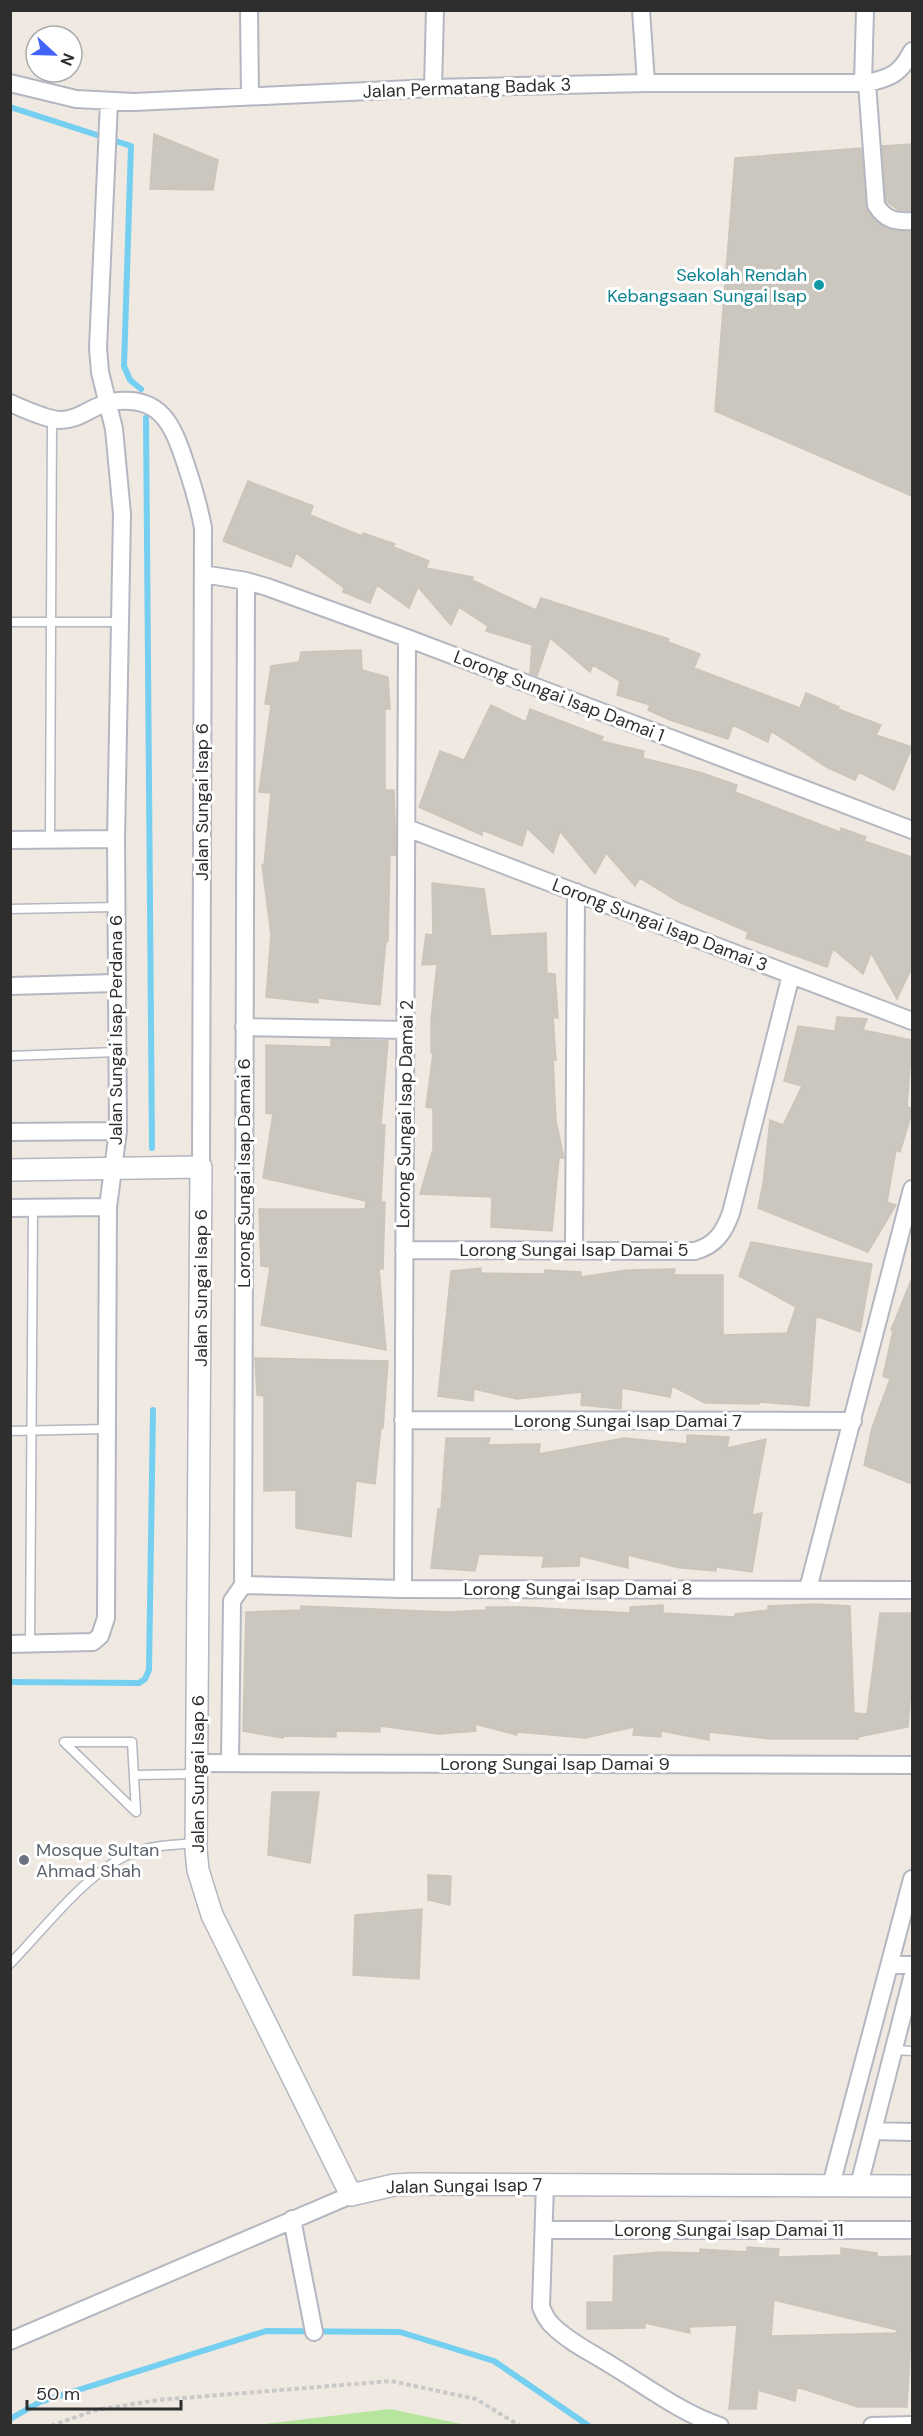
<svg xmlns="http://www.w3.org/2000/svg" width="923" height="2436" font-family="'DM Sans',sans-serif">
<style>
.green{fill:#b6e59e}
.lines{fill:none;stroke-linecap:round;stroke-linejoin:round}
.stream{stroke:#75cff0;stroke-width:6}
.building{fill:#cbc7bf;stroke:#cbc5ba;stroke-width:1.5;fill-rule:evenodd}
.service-casing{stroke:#b4b7c1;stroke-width:11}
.minor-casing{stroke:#b4b7c1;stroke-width:20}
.tertiary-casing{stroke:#b4b7c1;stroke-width:24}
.path{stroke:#c9c9c9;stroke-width:4;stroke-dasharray:4.5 3;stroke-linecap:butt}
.service{stroke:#fff;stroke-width:8}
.minor{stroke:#fff;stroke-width:16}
.tertiary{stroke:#fff;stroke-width:21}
.culture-dot{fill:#0f9aa8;stroke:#fff;stroke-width:2}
.worship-dot{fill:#6b7280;stroke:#fff;stroke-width:2}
.labels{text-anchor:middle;stroke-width:6;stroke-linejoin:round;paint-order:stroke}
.street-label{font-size:18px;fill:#2e2e2e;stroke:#fff}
.culture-label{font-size:18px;fill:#0d838f;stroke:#fff;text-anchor:end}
.worship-label{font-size:18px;fill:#5b616d;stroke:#fff;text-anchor:start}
</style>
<rect width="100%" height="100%" fill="#efe9e1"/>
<path class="green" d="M390,2409l76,16h-210z"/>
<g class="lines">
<path class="stream" d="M10,107l121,39 -7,220 6,14 11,9
M146,418l6,730
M10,1682l129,1 6,-4 4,-9 4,-260
M10,2419l30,-17 226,-71 134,1 94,29 95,65"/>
</g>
<path class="building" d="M154,134l64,26 -5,30 -63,-1z
M912,144v67l-14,-1 -12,-9 -4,-55z
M861,148l6,63 9,10 11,7 25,3v265l-197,-85 20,-253z
M248,481l65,25 -3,9 52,21 1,-3 32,11 -2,3 36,14 -3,7 47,9 -1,3 64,30 5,-12 128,41 -1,3 32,12 -6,14 106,40 6,-15 33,14 -1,2 43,16 -5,10 36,12 -18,43 -35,-18 -4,8 -27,-12 -57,-37 -3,11 -35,-17 -5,14 -58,-19 -22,-10 2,-5 -33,-10 3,-14 -27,-16 -3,7 -40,-34 -13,38 -7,-3 2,-28 -46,-14 2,-5 -29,-19 -8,18 -33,-38 -9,21 -32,-23 -7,18 -27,-11 1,-4 -48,-35 -5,14 -68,-26z
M361,650l1,20 26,7 2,32h-5v81h9l2,65h-6l-2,86 -2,-1 -6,65 -62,-7v5l-52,-6 5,-62 -9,-70h2l7,-72 -12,-1 12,-87 -6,-1 6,-38 28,-4 2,-10z
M491,705l35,17 4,-13 73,28 -2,4 43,10 -1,7 56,14 38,13 -2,7 105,40 1,-4 25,9 -2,4 48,16v110l-15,32 -26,-46 -8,21 -30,-25 -6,18 -81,-29 2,-6 -69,-30 -39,-24 -5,8 -29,-33 -11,21 -35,-43 -7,22 -26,-25 -5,18 -40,-16v5l-63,-28 21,-56 24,9z
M432,883l52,6 7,47 55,-3 1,40 8,1 3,44 -5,-1 3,43 -3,-1 3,62 8,37h-5l-7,73 -61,-4 1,-30 -72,-3 13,-45v-41l-7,-1 7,-54h-2v-33l6,-56 -15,1 4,-31 7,1z
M837,1017l30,2 -4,11 49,10 -5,67 5,1v5l-12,39 -4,-2 -9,52 9,3 -28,47 -110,-44 5,-24 7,-64 13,5 19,-39 -18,-5 14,-55 37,5z
M331,1039l57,2 -7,84h4l-4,77h4l-2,67h-4l7,81 -125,-25 9,-58 -9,-1 -2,-57h106l1,-7h4l-107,-24 10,-64 -7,-1v-68l65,2z
M751,1242l121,22 -12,68 -44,-16 -7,90 -50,-4v2l-54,-1 -33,-17 -2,11 -48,-9 -1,21 -40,-4 1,-13 -65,7 -43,-10 -1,12 -35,-5 13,-125 30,-3v5l64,1v-4l36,2v5l46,-7 48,-1 -1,6h49v60l64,-2 9,-26 -57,-31z
M912,1278v206l-48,-19 8,-37 18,-49 -7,-3 10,-45 -2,-1z
M255,1358l133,3 -5,67h-2l-6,56 -19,-3 -5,56 -55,-9v-38l-32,1v-95l-7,-1z
M687,1435l42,2 -2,11 39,-9 -14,76 10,-2 -10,59 -36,-5v4l-36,-3 -52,-13v13l-48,-12 -1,10 -37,1 2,-11 -65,-2 -4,17 -44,-3 7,-59h3l5,-71h44l-2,7 52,-1 -1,10 85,-16 63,6z
M814,1604l36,2 4,107 13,1 13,-101h32v63l-4,51 -50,10v2h-88l-61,-7v8l-48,-9v6l-28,-2 1,-8 -49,11 -68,-6v3l-42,-11 1,7 -37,3 -59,-8v6l-44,-1v6l-53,-1v2l-40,-7 3,-119 55,-2v-4l147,6 38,-2v-3h38l106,6v-6l33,-2v8l72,4v-3l33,-4v-4z
M272,1792h47l-9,71 -42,-8z
M428,1875l23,1 -1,29 -22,-5z
M422,1909l-3,70 -66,-4 2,-60z
M747,2247l32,2 -1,8 63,-2v-7l36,5v4l35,-1v64l-5,87h-49l-61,-20 -2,14 -37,-11 -2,19h-27l8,-84 -48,2 1,6 -45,-10v5l-58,1v-27h26l1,-46 46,-4 40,1v-4l47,3zM774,2300l123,30 -1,3 -125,3z"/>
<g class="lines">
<defs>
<path id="service" d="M10,622h110
M50,840l2,-422
M10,909l106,-2
M10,1056l106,-4
M10,1431l97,-2
M30,1644l3,-436
M64,1742h68l4,70z
M134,1775l62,-1
M10,1964c35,-36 76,-92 122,-111 20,-8 43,-8 64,-10
M894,2050l18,1"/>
<path id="minor" d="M249,10l1,86
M641,10l5,73
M10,83l66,16 58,3 299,-14 213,-5h221c24,-5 34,-10 45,-32
M863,83l2,-73
M867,83l9,122c9,15 20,17 36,16
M433,88l2,-78
M10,403c15,6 32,15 49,17 19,1 34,-15 52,-18 50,-8 62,23 75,63 7,21 13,41 17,63l-2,639
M203,574l43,7 21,6 140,51 505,192
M407,828l505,193
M10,840l106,-1
M10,986l105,-3
M244,1027l162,3
M10,1132l108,-1
M10,1208l98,-1
M404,1250l291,1c21,-6 29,-19 36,-38l60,-238
M574,1250l2,-358
M403,1420l450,1
M243,1585l160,4 509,1
M403,1589l4,-951
M808,1589l104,-400
M10,1644l83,-2 7,-6 6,-18 2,-411 10,-76 -2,-292 6,-325 -8,-85 -14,-57 -2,-24 11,-246
M230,1762l2,-161 11,-16 3,-1004
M197,1763l715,2
M890,1965h22
M873,2131l39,1
M545,2184l-4,123c3,7 6,14 12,19 16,16 39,27 58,39 35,21 70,48 109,61
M831,2185l81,-306
M859,2185l53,-207
M292,2219l22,113
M545,2230h367
M10,2341l341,-146
M872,2426l40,-1"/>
<path id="tertiary" d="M10,1170l191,-3 -5,683 2,20 14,45 139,280 43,-10 20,-1 498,2"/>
</defs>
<use href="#service" class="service-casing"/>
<use href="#minor" class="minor-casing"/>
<use href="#tertiary" class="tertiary-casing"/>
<path class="path" d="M51,2426l45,-16 62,-10 233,-19 85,18 44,27"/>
<use href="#service" class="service"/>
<use href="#minor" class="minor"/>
<use href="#tertiary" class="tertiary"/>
</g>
<circle class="culture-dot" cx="819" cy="285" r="6"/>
<circle class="worship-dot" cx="24" cy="1860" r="6"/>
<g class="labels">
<g class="street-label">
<text transform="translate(467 88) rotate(-2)" y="6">Jalan Permatang Badak 3</text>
<text transform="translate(559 696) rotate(21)" y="6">Lorong Sungai Isap Damai 1</text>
<text transform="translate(202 802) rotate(-90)" y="6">Jalan Sungai Isap 6</text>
<text transform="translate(660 925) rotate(21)" y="6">Lorong Sungai Isap Damai 3</text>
<text transform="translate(116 1030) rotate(-90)" y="6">Jalan Sungai Isap Perdana 6</text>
<text transform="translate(405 1114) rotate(-89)" y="6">Lorong Sungai Isap Damai 2</text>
<text transform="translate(244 1173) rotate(-90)" y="6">Lorong Sungai Isap Damai 6</text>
<text x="574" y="1256">Lorong Sungai Isap Damai 5</text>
<text transform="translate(201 1288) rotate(-90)" y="6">Jalan Sungai Isap 6</text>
<text x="628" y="1427">Lorong Sungai Isap Damai 7</text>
<text x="578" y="1595">Lorong Sungai Isap Damai 8</text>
<text x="555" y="1770">Lorong Sungai Isap Damai 9</text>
<text transform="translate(198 1774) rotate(-90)" y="6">Jalan Sungai Isap 6</text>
<text transform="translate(464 2186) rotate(-1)" y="6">Jalan Sungai Isap 7</text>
<text x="729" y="2236">Lorong Sungai Isap Damai 11</text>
</g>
<g class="culture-label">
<text x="807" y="281">Sekolah Rendah<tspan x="807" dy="21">Kebangsaan Sungai Isap</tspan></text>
</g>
<g class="worship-label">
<text x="36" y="1856">Mosque Sultan<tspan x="36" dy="21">Ahmad Shah</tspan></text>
</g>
</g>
<rect width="923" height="2436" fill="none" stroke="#2e2e2e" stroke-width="24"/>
<g transform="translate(54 54) rotate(112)"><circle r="28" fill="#ffffff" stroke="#ababab" stroke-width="1.5"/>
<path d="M0-4.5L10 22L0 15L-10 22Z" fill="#4264fb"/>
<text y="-9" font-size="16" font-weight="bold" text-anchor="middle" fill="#2e2e2e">N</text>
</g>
<path d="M27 2400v9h154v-9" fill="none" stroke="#2e2e2e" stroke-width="3"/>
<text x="36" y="2400" font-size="18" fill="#2e2e2e" stroke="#ffffff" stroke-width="4.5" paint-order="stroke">50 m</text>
</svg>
